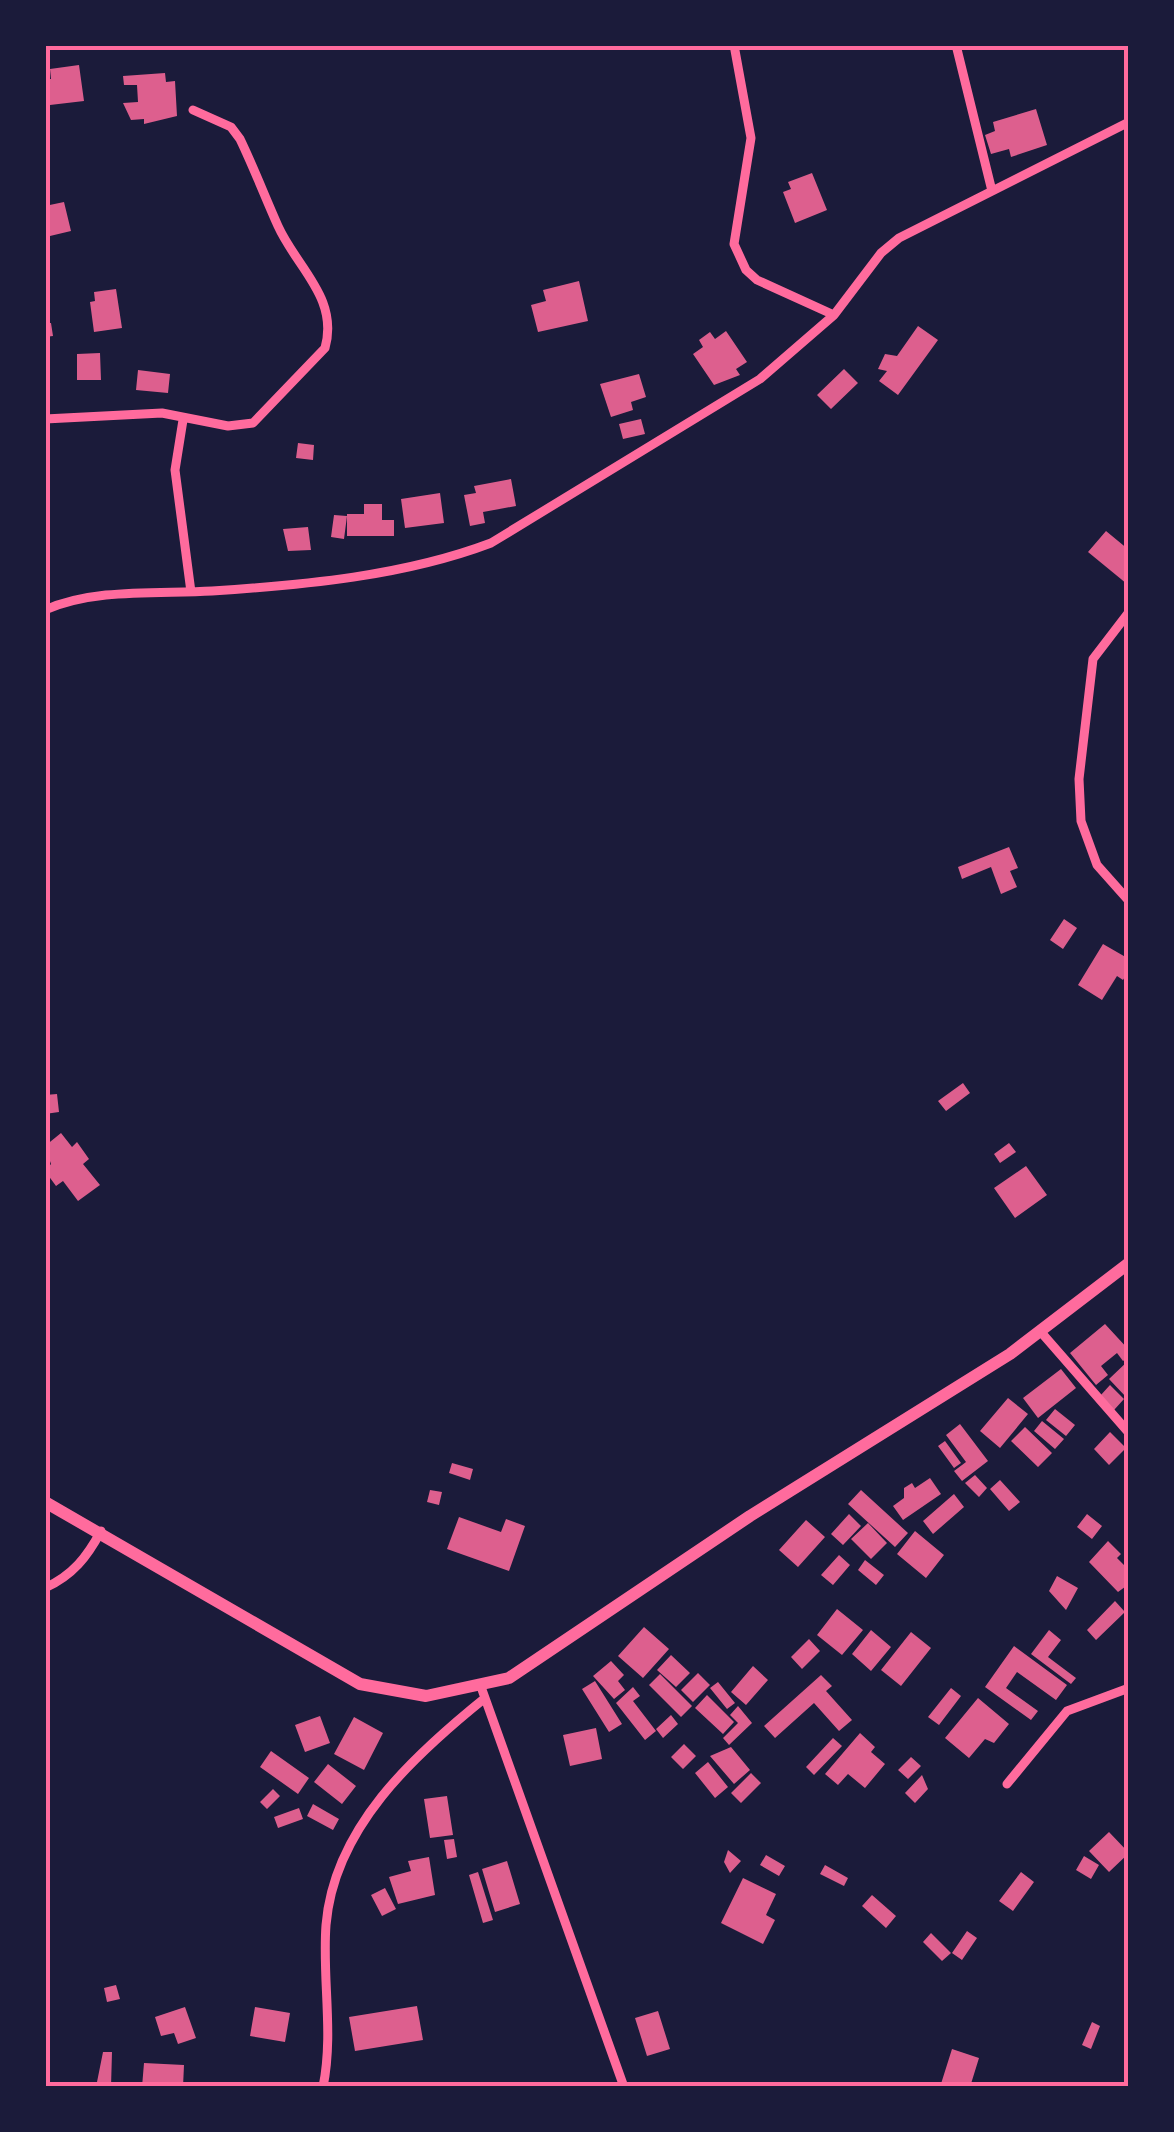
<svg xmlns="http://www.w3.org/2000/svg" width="1174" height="2132" font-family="'Libre Baskerville',serif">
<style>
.building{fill:#dd5f8e}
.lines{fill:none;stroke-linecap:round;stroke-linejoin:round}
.minor{stroke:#ff6b9d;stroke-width:9}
.secondary{stroke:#ff6b9d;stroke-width:12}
.neatline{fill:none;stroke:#ff6b9d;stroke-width:4}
</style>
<rect width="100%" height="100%" fill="#1b1b3a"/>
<path class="building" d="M79,65l5,36 -34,4 -5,-26h6l-1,-10z
M165,73l1,9 9,-1 2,35 -33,8v-5l-13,1 -8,-17 15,-1 -1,-17h-13l-1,-9z
M1036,109l11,36 -36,12 -2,-8 -18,5 -6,-19 10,-4 -2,-9z
M812,173l15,37 -32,13 -12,-31 8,-3 -3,-7z
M64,202l7,29 -21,5 -5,-30z
M579,281l9,40 -50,11 -7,-27 15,-4 -3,-11z
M116,289l6,39 -28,4 -4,-30 5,-1 -1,-9z
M45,323h6l2,13 -8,1z
M918,326l20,14 -40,55 -19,-14 8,-10 -9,-2 7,-15 12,2z
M726,331l21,31 -11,7 4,6 -26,10 -21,-31 10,-7 -4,-7 11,-8 5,7z
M100,353l1,27h-24v-26z
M844,369l14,14 -27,26 -14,-14z
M138,370l32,4 -2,19 -32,-3z
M639,374l7,23 -15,5 2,8 -22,7 -11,-33z
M641,419l4,15 -22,5 -4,-15z
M298,443l16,2 -1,15 -17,-2z
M511,479l5,27 -33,6 2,11 -15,3 -6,-31 12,-2 -2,-7z
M440,493l4,30 -39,5 -4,-29z
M364,504h18v16h12v16h-47v-22h17z
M334,515l13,1 -3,23 -13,-2z
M308,527l3,23 -23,1 -5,-22z
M1106,531l23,19 -2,34 -39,-32z
M1009,847l9,21 -8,3 7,16 -16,7 -10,-27 -29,12 -4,-12z
M1064,919l13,9 -14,21 -13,-9z
M1103,944l26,15v11l-6,10 -6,-4 -15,24 -24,-15z
M963,1083l7,10 -24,18 -8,-10z
M57,1094l2,18 -14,2v-19z
M61,1133l11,14 5,-5 12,17 -6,5 17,21 -22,16 -15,-20 -7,5 -11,-15 6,-7 -6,-18z
M1009,1143l7,9 -16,11 -6,-9z
M1026,1166l21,29 -32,23 -21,-30z
M1105,1324l24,26v7l-6,4 -6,-8 -16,13 7,9 -12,10 -26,-32z
M1129,1360v34l-3,3 -17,-18z
M1061,1369l15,19 -38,30 -15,-20z
M1110,1385l14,14 -10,11 -14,-14z
M1008,1398l20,16 -28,34 -20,-17z
M1055,1409l20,16 -9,11 -20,-16z
M1042,1421l22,18 -9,10 -21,-18z
M960,1424l28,37 -26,20 -8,-10 12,-9 -20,-27z
M1025,1427l27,26 -14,14 -27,-26z
M1110,1432l16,16 -17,17 -15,-16z
M945,1441l16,22 -7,5 -16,-22z
M452,1463l21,6 -3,11 -21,-7z
M975,1475l12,13 -8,9 -14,-14z
M930,1478l11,16 -38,26 -10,-14 11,-8v-10l8,-5 3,5z
M1000,1480l20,22 -11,9 -19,-22z
M430,1490l12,2 -3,13 -12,-3z
M861,1490l47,43 -13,14 -47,-43z
M954,1494l10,13 -31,27 -10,-13z
M849,1514l12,12 -18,19 -12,-11z
M1087,1514l15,12 -10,13 -15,-12z
M459,1517l42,15 5,-13 19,7 -16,45 -62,-22z
M806,1520l19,17 -27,30 -19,-17z
M868,1523l19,20 -16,16 -20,-20z
M915,1531l29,24 -18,23 -29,-24z
M1108,1541l13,13 -4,4 7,7 5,-5v24l-11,8 -29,-30z
M839,1555l11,10 -17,20 -12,-10z
M865,1560l19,15 -8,10 -18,-15z
M1057,1576l21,12 -12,22 -17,-19z
M1115,1601l10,11 -29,28 -9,-10z
M837,1609l26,21 -21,25 -25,-20z
M644,1627l25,22 -26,29 -25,-22z
M871,1630l20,17 -20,24 -19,-17z
M1049,1630l12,10 -13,17 28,21 -5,6 -40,-30z
M911,1632l20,16 -30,38 -20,-16z
M809,1639l11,12 -18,18 -11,-12z
M1014,1646l53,39 -11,15 -39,-28 -11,16 32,23 -7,9 -46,-33z
M671,1655l19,18 -14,14 -19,-17z
M611,1661l13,14 -6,6 7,9 -11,9 -21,-23z
M753,1666l15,14 -22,25 -15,-13z
M698,1673l12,12 -17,17 -12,-12z
M660,1674l32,32 -11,11 -32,-32z
M821,1675l11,11 -6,5 26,29 -13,11 -25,-28 -39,35 -11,-12z
M595,1681l27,43 -13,8 -27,-43z
M718,1682l17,21 -8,6 -17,-21z
M633,1687l7,9 -7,5 23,30 -11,9 -29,-37z
M951,1688l10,8 -22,29 -11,-8z
M707,1695l27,27 -11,12 -28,-26z
M978,1698l31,26 -15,19 -9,-4 -16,19 -24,-20z
M738,1706l14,17 -23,22 -6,-7 15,-15 -8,-8z
M671,1715l7,9 -15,14 -7,-9z
M320,1716l10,27 -25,9 -10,-27z
M354,1717l29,16 -19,37 -30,-16z
M596,1728l6,31 -32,7 -7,-31z
M860,1733l15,14 -4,5 14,12 -20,24 -17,-14 -10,11 -13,-11z
M833,1738l9,8 -28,29 -8,-8z
M684,1744l12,12 -13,13 -12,-12z
M731,1747l19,23 -16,14 -24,-28z
M271,1751l38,27 -11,16 -38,-27z
M911,1757l10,9 -13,13 -10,-9z
M708,1762l20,25 -13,11 -20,-25z
M328,1764l28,22 -14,18 -28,-22z
M751,1773l10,10 -20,20 -10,-10z
M922,1775l6,14 -13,14 -10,-10z
M273,1789l7,7 -13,13 -7,-7z
M447,1796l6,39 -23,3 -6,-39z
M313,1804l26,15 -6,11 -26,-14z
M299,1808l4,11 -25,9 -4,-11z
M1109,1832l20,21 -20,19 -20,-21z
M454,1839l3,18 -10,2 -3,-19z
M728,1850l13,11 -11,12 -6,-11z
M766,1855l19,11 -6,10 -19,-11z
M1084,1856l15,9 -8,14 -15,-9z
M429,1857l6,38 -37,9 -9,-27 22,-6 -3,-10z
M507,1861l13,43 -25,8 -13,-43z
M825,1865l23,13 -4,8 -24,-12z
M478,1872l15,48 -10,3 -14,-48z
M1021,1872l13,10 -21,29 -14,-10z
M743,1878l33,16 -10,21 9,5 -12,24 -42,-21z
M385,1888l11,21 -14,7 -11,-21z
M872,1895l24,21 -10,12 -24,-22z
M967,1931l10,7 -15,22 -10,-7z
M931,1933l20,20 -9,8 -19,-19z
M116,1985l4,14 -13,3 -3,-14z
M417,2006l6,34 -68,11 -6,-34z
M185,2007l11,31 -18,6 -4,-11 -13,3 -6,-19z
M255,2007l35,6 -5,29 -35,-6z
M658,2011l12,38 -23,7 -12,-38z
M1092,2022l8,4 -9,23 -9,-4z
M952,2049l27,9 -9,29h-30z
M103,2052h9l-1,35h-15z
M144,2063l40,2 -1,22h-41z"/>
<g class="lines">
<path class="minor" d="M734,45l17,93 -17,106 12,26 11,10 77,35
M956,45l36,146
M45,419l117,-6 66,13 25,-3 72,-75c14,-50 -28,-80 -47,-122 -13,-29 -24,-58 -38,-87l-9,-12 -38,-17
M183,420l-8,50 16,122
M45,610c49,-22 114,-16 167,-19 92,-6 192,-15 279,-48l269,-164 74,-64 47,-62 18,-15 230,-116
M1129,612l-36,47 -14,120 2,42 16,44 32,36
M1040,1331l89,102
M45,1588c28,-13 42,-31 56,-57
M480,1684l144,403
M1007,1784l60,-73 62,-23
M323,2087c11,-54 -1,-108 3,-162 8,-97 87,-169 159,-227"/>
<path class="secondary" d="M45,1502l315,182 66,12 83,-18 241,-162 260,-162 119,-91"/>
</g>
<rect width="1174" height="2132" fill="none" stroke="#1b1b3a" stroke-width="95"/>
<rect x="48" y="48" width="1078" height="2036" class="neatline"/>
</svg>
